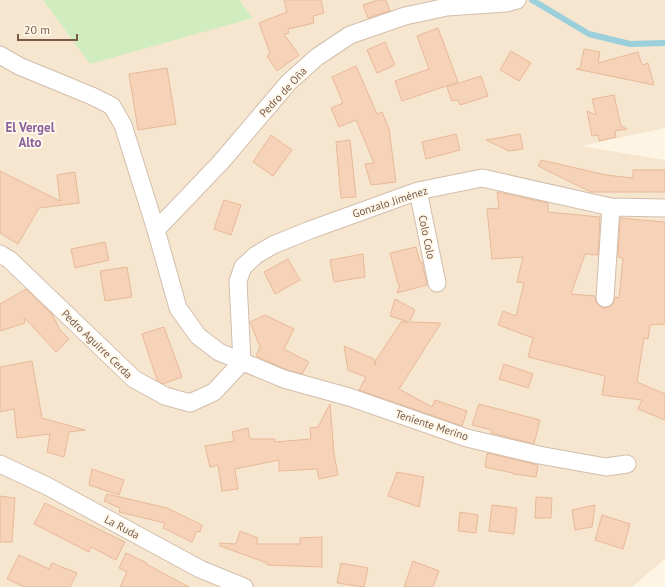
<svg xmlns="http://www.w3.org/2000/svg" width="665" height="587" font-family="'PT Sans',sans-serif">
<style>
.residential{fill:#f6e6d0}
.green{fill:#d1edc0}
.lines{fill:none;stroke-linecap:round;stroke-linejoin:round}
.stream{stroke:#9bcfdc;stroke-width:6}
.building{fill:#f5d2b8;stroke:#e9b997}
.minor-casing{stroke:#d2beab;stroke-width:19}
.minor{stroke:#fff;stroke-width:17}
.labels{text-anchor:middle;stroke-width:4;stroke-linejoin:round;paint-order:stroke}
.street-label{font-size:11px;fill:#785a47;stroke:#fff8ea}
.quarter-label{font-size:13px;font-weight:bold;fill:#8a629c;stroke:#fff8ea}
</style>
<rect width="100%" height="100%" fill="#fef4e3"/>
<path class="residential" d="M0,0h665v128l-84,18 84,14v399l-33,28h-632z"/>
<path class="green" d="M43,0h196l14,18 -163,46z"/>
<g class="lines">
<path class="stream" d="M532,0l57,34 41,10 35,-1"/>
</g>
<path class="building" d="M284,0h37l3,13 -11,3 1,7 -26,6 1,4 -5,1 15,21 -22,16 -10,-15 3,-3 -11,-30 28,-11z
M378,0h8l4,11 -22,7 -5,-13z
M438,28l20,54 -56,19 -7,-20 34,-12 -12,-33z
M385,42l10,23 -18,8 -10,-23z
M584,49l16,3 -2,11 40,-11 4,13 6,-2 6,22 -78,-16 4,-1z
M511,51l20,12 -12,18 -19,-11z
M356,66l21,48 5,-2 7,17 7,53 -25,3 -6,-21 9,-1 -18,-43 -17,7 -8,-19 12,-5 -11,-26z
M167,68l9,56 -38,6 -9,-56z
M481,76l7,20 -28,9 -2,-5 -6,1 -5,-14z
M614,95l7,31 6,3 -12,2 1,6 -17,4 -1,-6 -6,1 -5,-25 9,4 -4,-16z
M456,134l4,16 -34,9 -4,-17z
M520,134l3,15 -14,2 -23,-11z
M271,135l21,15 -19,26 -20,-14z
M350,140l6,57 -15,1 -5,-56z
M541,160l65,15 27,3v-8h32v22h-74l-53,-26z
M0,171l60,30 -3,-26 18,-3 4,31 -40,5 -21,36 -18,-11z
M497,192l51,11v9l52,5 -2,38 -13,-1 -14,40 24,2 1,7 4,3 4,2 5,-1 4,-3 2,-7 4,1 4,-40 -5,-1 2,-39 45,4v102l-15,1 -2,14 -4,-1 -7,44 28,12v26l-27,-11 4,-9 -40,-5 3,-19 -77,-19 5,-19 -35,-13 5,-14 13,5 8,-33 -7,-1 6,-25 -31,2 -5,-50 12,-1z
M224,200l17,5 -10,30 -17,-6z
M105,242l4,18 -34,8 -4,-19z
M416,247l4,15h2l5,23 -30,8 3,-9h-2l-8,-31z
M363,254l2,23 -31,5 -4,-22z
M288,259l12,21 -25,14 -11,-22z
M127,267l5,30 -27,4 -5,-30z
M26,289l26,25 8,16 9,9 -13,13 -32,-35 1,6 -25,8v-27z
M395,299l20,11 -6,12 32,1 -42,66 33,18 3,-7 32,11 -5,15 -103,-36 7,-13 -18,-7 -4,-24 30,13 1,6 1,-5 25,-38h7l-18,-6z
M265,315l29,14 -10,20 25,13 -7,12 -15,-4 -31,-14 4,-9 -10,-25z
M164,327l18,50 -19,7 -6,-4 -15,-46z
M32,361l10,57 43,12 -16,2 -5,25 -17,-5 3,-18 -33,4 -3,-29 -14,3v-45z
M504,364l29,10 -5,14 -29,-9z
M330,404l4,50 4,21 -19,4 -2,-10 -38,2v-11l-44,9 3,20 -16,2 -4,-26 -8,2 -5,-21 29,-5 -2,-9 16,-4 2,11h25l-1,3 37,-3 -1,-11 8,-1z
M479,404l61,16 -6,24 -43,-11 1,-3 -20,-5z
M487,453l51,12 -2,12 -23,-3v-1l-28,-6z
M92,469l32,11 -5,15 -30,-10z
M397,472l27,5 -5,30 -31,-11z
M107,494l60,14 35,17 -2,7 -3,-1 -5,11 -29,-14 2,-5 -46,-11 1,-4 -16,-7z
M0,496l15,2 -3,44h-12z
M536,497l16,1 -1,20h-16z
M45,503l80,39 -9,18 -25,-13 -2,5 -55,-28z
M492,505l25,3 -3,26 -25,-3z
M595,505l-3,22 -17,3 -3,-20z
M460,512l18,3 -2,18 -18,-2z
M602,515l28,9 -7,25 -28,-9z
M240,531l18,7 -2,6h44v-6l22,-1v30l-55,-2v-2l-47,-17v-3l16,1z
M126,553l21,10 -1,1 43,23h-69l7,-15 -8,-4z
M19,555l30,14 3,-6 25,10 -7,14h-45l-18,-8z
M413,561l26,10 -6,16h-29z
M341,563l27,5 -4,19 -27,-4z"/>
<g class="lines">
<defs>
<path id="minor" d="M0,55l19,11 73,30 20,10 11,19 33,105 22,78 20,28 21,16 65,27 65,18 118,41 72,17 67,12 21,-3
M418,191l19,92
M156,230l65,-68 68,-80 28,-25 33,-22 55,-19 42,-9 59,-4 11,-3
M0,254l10,6 124,119 31,17 25,7 24,-11 28,-30
M605,298l6,-91
M242,362l-4,-81 5,-14 13,-12 17,-10 37,-15 108,-39 64,-13 129,29 54,1
M0,464l47,22 153,83 44,18"/>
</defs>
<use href="#minor" class="minor-casing"/>
<use href="#minor" class="minor"/>
</g>
<g class="labels">
<g class="street-label">
<text transform="translate(283 92) rotate(-47)" y="4">Pedro de Oña</text>
<text transform="translate(390 202) rotate(-18)" y="4">Gonzalo Jiménez</text>
<text transform="translate(427 237) rotate(78)" y="4">Colo Colo</text>
<text transform="translate(97 344) rotate(44)" y="4">Pedro Aguirre Cerda</text>
<text transform="translate(432 425) rotate(18)" y="4">Teniente Merino</text>
<text transform="translate(122 527) rotate(28)" y="4">La Ruda</text>
</g>
<g class="quarter-label">
<text x="30" y="132">El Vergel<tspan x="30" dy="15">Alto</tspan></text>
</g>
</g>
<path d="M18 34v6h59v-6" fill="none" stroke="#785a47" stroke-width="2"/>
<text x="24" y="34" font-size="12" fill="#785a47" stroke="#fff8ea" stroke-width="3" paint-order="stroke">20 m</text>
</svg>
